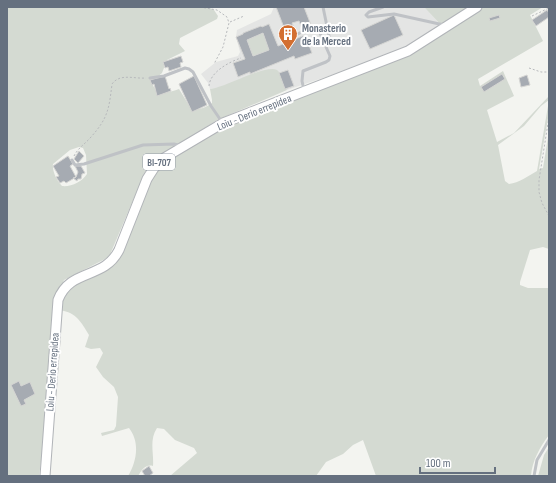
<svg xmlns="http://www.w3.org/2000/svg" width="556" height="483" font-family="'Sofia Sans Condensed',sans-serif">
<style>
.built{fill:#e4e5e4}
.green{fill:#d4dad2;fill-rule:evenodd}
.building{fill:#a6abb2;stroke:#d5d5d3;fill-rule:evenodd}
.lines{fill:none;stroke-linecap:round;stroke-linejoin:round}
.primary-casing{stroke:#b1b4b8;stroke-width:11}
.path{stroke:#b7b9bc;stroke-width:1;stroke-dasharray:2 2;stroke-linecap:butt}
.service{stroke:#bfc2c6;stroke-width:3}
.primary{stroke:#fff;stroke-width:9}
.labels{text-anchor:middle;stroke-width:4;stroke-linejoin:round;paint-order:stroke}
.shield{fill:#fff;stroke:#939ba5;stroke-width:1}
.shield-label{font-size:10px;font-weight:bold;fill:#65707f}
.poi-label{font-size:11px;font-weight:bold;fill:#65707f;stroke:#fff;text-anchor:start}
.street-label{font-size:11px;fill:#65707f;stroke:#fff}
</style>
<rect width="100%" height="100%" fill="#f3f4f0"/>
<path class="built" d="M274,7h150l18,19 -33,23 -122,41 -5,-12 -9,-8 -15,2 -38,16 -10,1 -2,-6 -7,-9 15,-12 22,-6 2,-4 -4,-15 1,-7 34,-16z"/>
<path class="green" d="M7,7h201l6,3 4,6 -1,3 -37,19 -1,6 6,7 -18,9 -5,13 -10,9c3,14 17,11 27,7l11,18c6,4 16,1 22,-4v-3l-2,-11c15,-1 55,-25 67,-19 5,4 8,14 10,20l-70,30 -69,45 -39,92 -45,23 -10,23 -11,144 -4,29h-32zM79,147l4,1 3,7 1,19c-5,8 -16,13 -25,12 -5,-5 -10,-14 -9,-22l17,-14z
M424,7h47l-29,19z
M482,7h61l-13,8 13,26 -65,38 2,7 23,-15 11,25 -27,14 10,32 17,-9 35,-37v17l-10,56 4,-1 6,-37v118l-6,-2 -13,3 -10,32v3l8,3h21v147c-9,12 -17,26 -18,41h-155l-13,-36 -10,5 -10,9 -17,8 -10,14h-146l27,-23 -3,-5 -19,-8 -11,-11 -7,-1c-8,12 -3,25 -4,38 -8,-2 -11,4 -15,10h-10c9,-15 12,-34 1,-48l-27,8 -1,-3 13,-3 2,-4 2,-29 -4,-10 -11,-10 -7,-10 7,-14 -3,-5 -9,1 -6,-2 4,-12c-8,-13 -12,-22 -29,-25l2,-13 10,-12 38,-18 38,-83 12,-19 51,-32 164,-66 82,-45zM549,100l-12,71c-9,5 -18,12 -28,13l-4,-3 -7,-36 26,-19 17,-20z
M263,33l6,17 -16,6 -6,-16z
M549,447v29h-11l6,-21z"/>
<path class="building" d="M276,7h28l7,18 -9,4 -3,-8 -7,2 5,11 -9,4z
M547,10l2,3v4l-13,9 -4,-6z
M394,15l9,20 -33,14 -9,-19z
M499,15l1,3 -10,3 -1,-3z
M269,24l9,22 27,-11 7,18 -17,6 -1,-3 -44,18v-2l-12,5 -5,-14 12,-4 -9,-22 7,-3v-1l18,-7 1,1zM263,33l6,17 -16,6 -6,-16z
M181,56l2,6 -3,1 1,4 -12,4 -1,-4 -3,1 -2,-6z
M288,70l6,16 -9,3 -6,-16z
M502,74l3,5 -21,13 -3,-5z
M527,75l3,10 -9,2 -2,-9z
M165,76l4,13 1,-1 1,3 -14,5 -3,-12 -2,1 -2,-5z
M194,76l13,29 -15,7 -13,-28z
M79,151l5,5 -6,7 -4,-4z
M68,156l5,8 -3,2 6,11 -10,6 -2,-2 -4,2 -4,-6 3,-1 -6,-10z
M75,166h6l4,7 -3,1 -1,5h-3l-1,2 -4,-3 3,-1 2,-5z
M19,381l2,5 9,-4 5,12 -11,6 2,4 -5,2 -10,-21z
M149,466l4,7 -4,3h-4l-3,-5z"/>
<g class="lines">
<defs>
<path id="primary" d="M45,476l13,-176c12,-32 46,-20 61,-50l28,-71 7,-11 10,-10 59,-35 185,-72 69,-44"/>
</defs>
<use href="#primary" class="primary-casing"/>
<path class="path" d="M200,7l17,3 10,7 2,6 -6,24 -9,17
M532,16l17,-8
M548,21l1,1
M230,22l14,-6
M529,68l12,4h8
M209,86c1,-14 20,-24 32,-28
M549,117l-10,63v12l3,11 7,13
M74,156c4,-8 11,-12 17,-19 17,-19 18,-28 21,-53 8,-11 22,-5 34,-6"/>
<path class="service" d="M323,7l6,29 -3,10
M383,7l-14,5 -3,3 2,2 26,-3 50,11
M284,41c9,-4 26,-16 35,-10l11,25 -1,4 -3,2 -23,9 -1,10 2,9
M150,78l14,-2 21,-8 4,1 4,3 18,34 11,16
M72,160l3,5 9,-1 59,-19 31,-1 8,2
M534,476l3,-16 12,-20"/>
<use href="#primary" class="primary"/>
</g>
<defs>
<symbol id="building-pin" viewBox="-11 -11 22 30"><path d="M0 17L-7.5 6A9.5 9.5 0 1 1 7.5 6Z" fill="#d36f31" stroke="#fff"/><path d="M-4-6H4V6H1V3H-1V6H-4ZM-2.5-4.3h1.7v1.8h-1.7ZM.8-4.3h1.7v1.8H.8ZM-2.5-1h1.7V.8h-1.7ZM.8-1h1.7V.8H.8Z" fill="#fff"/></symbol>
</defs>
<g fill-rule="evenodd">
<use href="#building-pin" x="277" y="23" width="22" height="30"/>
</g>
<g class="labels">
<rect class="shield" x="143" y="154" width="32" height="16" rx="3"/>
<g class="shield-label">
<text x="159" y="166">BI-707</text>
</g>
<g class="poi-label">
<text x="302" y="32">Monasterio<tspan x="302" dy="13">de la Merced</tspan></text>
</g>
<g class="street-label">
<text transform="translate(254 112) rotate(-22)" y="4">Loiu - Derio errepidea</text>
<text transform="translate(52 372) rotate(-86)" y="4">Loiu - Derio errepidea</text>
</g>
</g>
<rect width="556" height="483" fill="none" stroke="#65707f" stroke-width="16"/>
<path d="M420 467v6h75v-6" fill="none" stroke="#65707f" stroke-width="2"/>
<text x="426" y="467" font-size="12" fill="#65707f" stroke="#ffffff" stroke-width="3" paint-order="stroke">100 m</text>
</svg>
